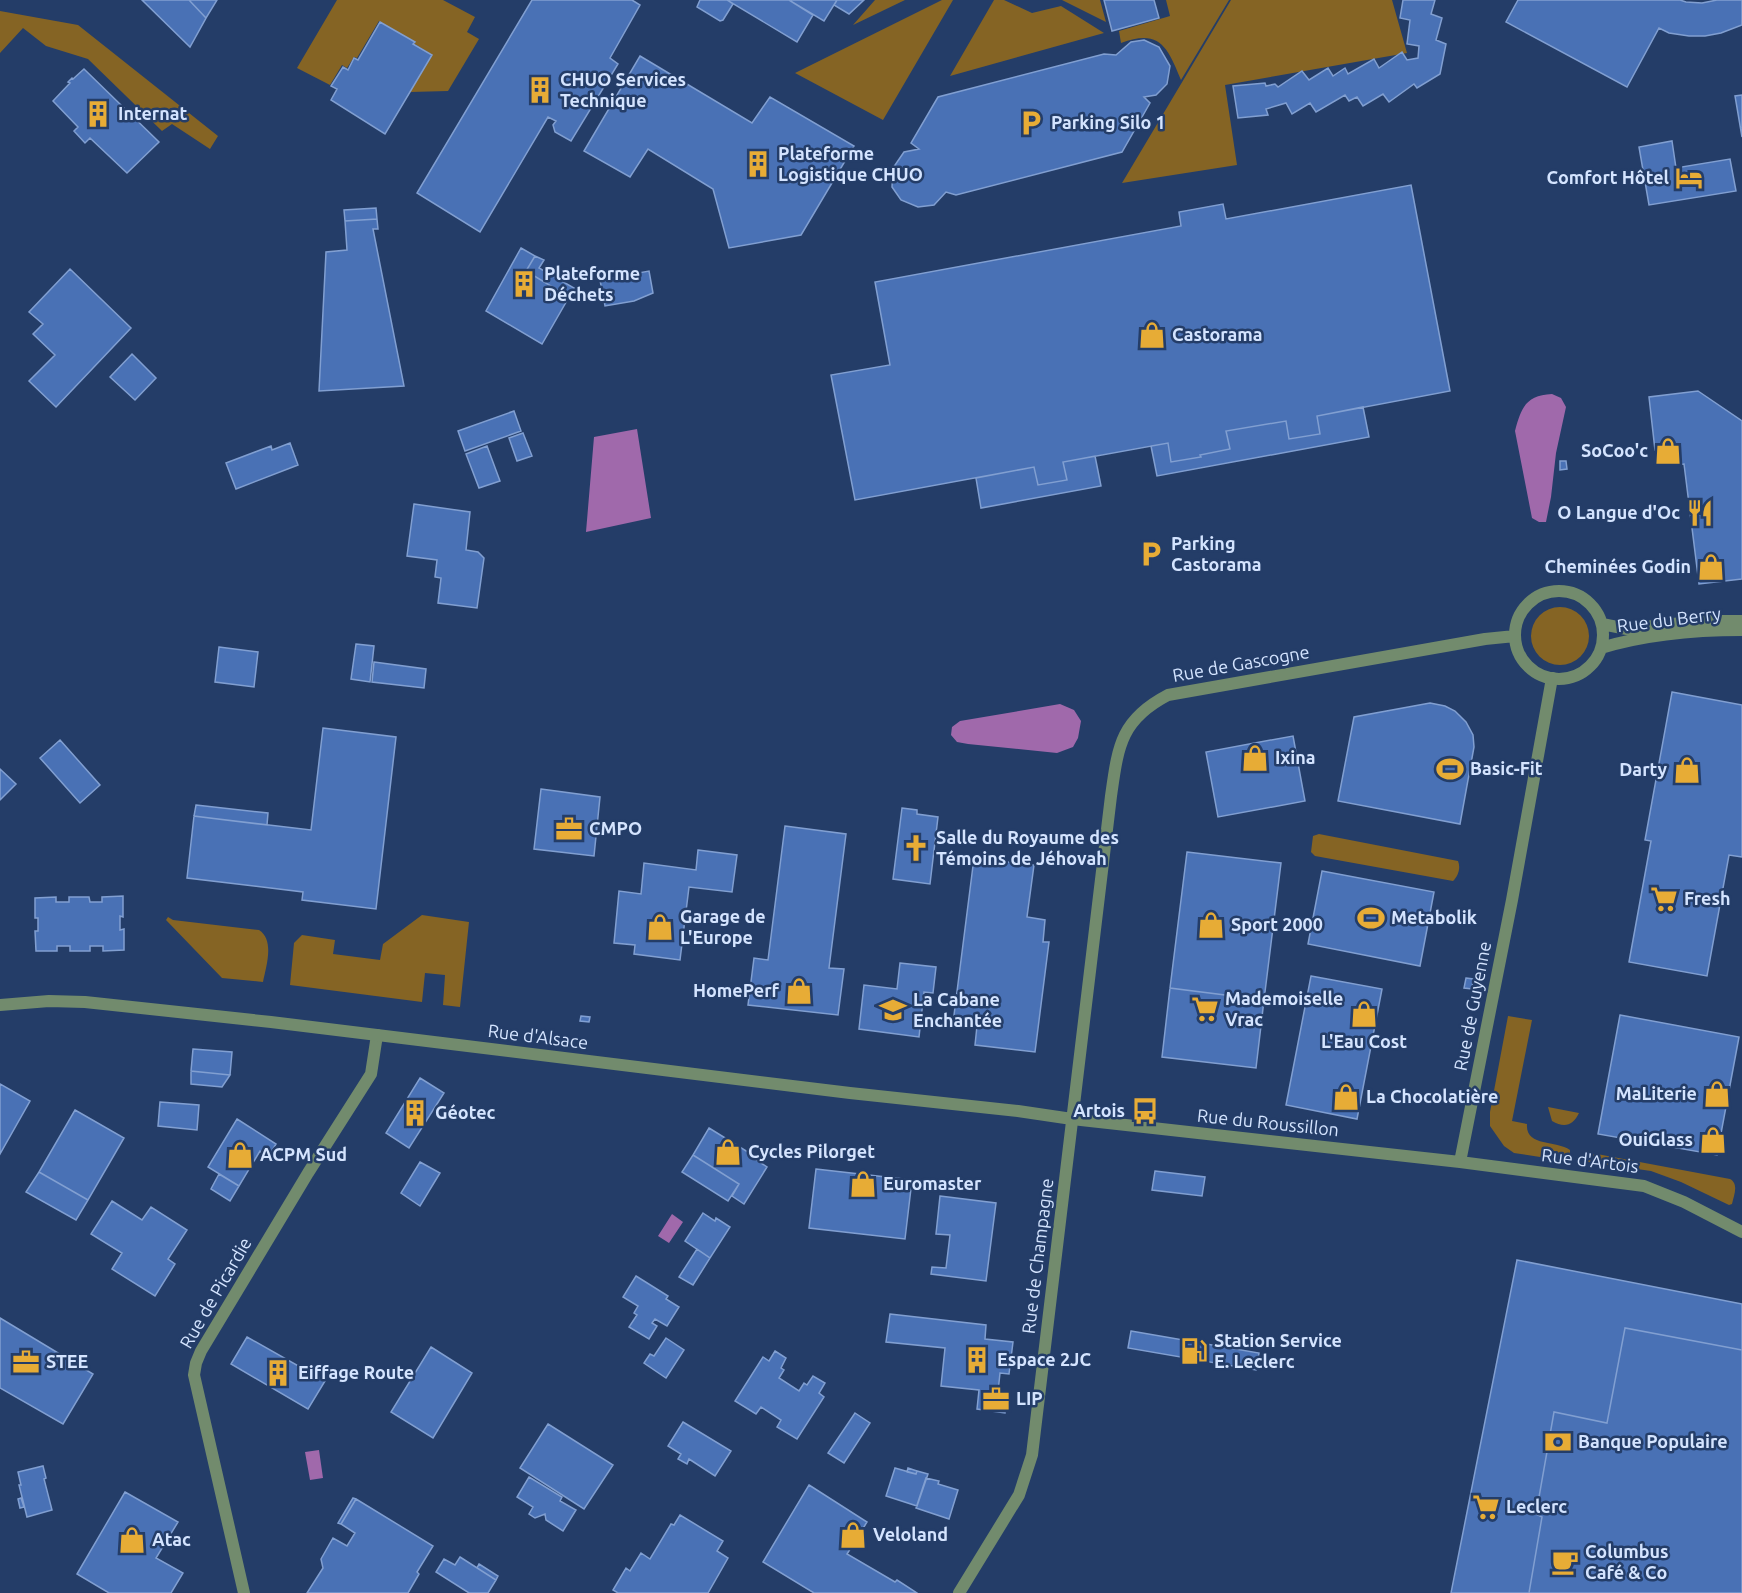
<svg xmlns="http://www.w3.org/2000/svg" width="1742" height="1593" font-family="Ubuntu,sans-serif">
<style>
.green{fill:#856424}
.water{fill:#a069ab}
.building{fill:#4971b5;stroke:#819fd1;stroke-width:1.5}
.lines{fill:none;stroke-linecap:round;stroke-linejoin:round}
.minor{stroke:#728b6d;stroke-width:12}
.tertiary{stroke:#728b6d;stroke-width:12}
.labels{text-anchor:middle;stroke-width:5;stroke-linejoin:round;paint-order:stroke}
.poi-label{font-size:18px;font-weight:bold;fill:#d4e4ff;stroke:#243d68;text-anchor:start}
.street-label{font-size:18px;fill:#d4e4ff;stroke:#243d68}
</style>
<rect width="100%" height="100%" fill="#243d68"/>
<path class="green" d="M337,0h106l32,17 -8,15 12,7 -31,52 -38,1 22,-37 -53,-34 -22,37 -3,-1 -7,11 -5,-3 -12,20 -33,-17z
M875,0h30l-52,25z
M942,0h11l-70,120 -88,-47z
M994,0h10l28,13 29,-7 43,27 -154,43z
M1062,0h38l6,22z
M1166,0h63l-48,80c-13,-32 -21,-52 -60,-37l-2,-12 51,-15z
M1231,0h161l15,53 -182,32 12,80 -115,18z
M0,11l78,14 140,111 -8,13 -38,-25 -10,7 -74,-72 -42,-13 -23,-18 -23,25z
M1531 636a29 29 0 1 1 58 0a29 29 0 1 1-58 0Z
M1319,834l139,27c3,7 0,15 -5,20l-138,-25 -4,-4 2,-16z
M422,915l47,7 -9,85 -17,-2 2,-30 -20,-2 -3,29 -132,-17 4,-42 8,-8 33,5 -2,14 47,6 3,-16z
M168,917l5,3 86,10c16,10 7,37 4,52l-41,-4 -56,-58z
M1508,1016l24,4 -20,101 15,3c-2,23 29,16 43,26v9l-4,2 -52,-8 -10,-7 -14,-20v-14z
M1548,1107l31,6c-6,13 -15,15 -27,8z
M1597,1154l133,25c9,5 4,16 2,25l-3,1 -48,-23 -30,-11 -63,-9 2,-7z"/>
<path class="water" d="M1552,394l9,4 5,9 -10,46 -5,44 -5,25h-7l-7,-4 -17,-87c6,-23 11,-36 37,-37z
M637,429l14,89 -65,14 8,-95z
M1060,704l14,6 7,11 -3,17 -5,9 -16,6 -89,-9 -11,-2 -6,-7 1,-8 8,-6z
M672,1214l11,8 -14,21 -11,-7z
M319,1450l4,28 -13,2 -5,-28z"/>
<path class="building" d="M142,0h47l17,18 -16,29z
M189,0h28l-11,18z
M532,0h100l8,5 -30,53 8,6 -47,77 -16,-9 -2,-7 3,-4 -8,-4 -68,115 -63,-39z
M700,0h27l6,4 -10,16 -3,1 -23,-14z
M727,0h62l24,15 -16,27z
M789,0h48l-13,21z
M837,0h27l-15,14 -15,-9z
M1104,0h50l5,18 -47,13z
M1403,0h32l-4,14 11,4 -6,22 10,4 -6,30 -23,14 -3,-4 -25,18 -6,-8 -20,12 -6,-9 -8,4 -4,-6 -29,17 -6,-9 -18,11 -6,-11 -20,6 2,6 -30,3 -5,-32 32,-3 1,3 9,-2 3,3 24,-16 7,9 19,-12 5,8 12,-8 3,6 26,-15 5,9 23,-16 5,8 11,-2 1,-12 -12,-2 3,-24 -10,-2z
M1518,0h162l6,2 16,1 15,-3h25v25l-21,8 -16,3h-16l-20,-3 -10,-5 -32,59 -121,-65z
M380,22l35,20 -2,2 19,11 -47,79 -54,-34 6,-11 -6,-3 12,-19 5,3 6,-12 4,2z
M1144,40l15,7 11,19 -3,18 -11,11 -12,2 6,6 -28,49 -166,43 -10,-3 -12,13 -16,2 -17,-7 -9,-13 1,-19 11,-16 15,-3 -8,-6 27,-46 166,-43 12,1 15,-13z
M640,56l112,67 18,-26 84,49 -53,89 -72,13 -16,-59 -65,-40 -18,28 -46,-26z
M84,69l75,73 -32,31 -37,-35 -5,5 -11,-12 4,-4 -25,-26 17,-18 -2,-1 4,-4 1,1z
M1742,95v42l-7,-41z
M1672,141l4,27 54,-9 6,32 -87,14 -10,-58z
M1411,185l39,206 -133,25 3,18 -31,5 -3,-18 -60,10 4,18 -30,6 1,2 -30,5 -3,-19 -105,19 4,18 -29,5 -4,-18 -179,33 -24,-125 59,-10 -15,-83 306,-56 -2,-14 44,-8 3,15z
M376,208l1,11 -32,2 -1,-11z
M377,219l1,10h-5l31,157 -85,5 7,-139 21,-2 -2,-29z
M521,248l14,8 -9,15 43,26 -27,47 -56,-33z
M535,256l9,4 -5,8 35,20 -5,9 -43,-26z
M70,269l61,59 -75,79 -27,-26 26,-26 -22,-21 10,-10 -14,-12z
M649,271l4,22 -19,8 -29,5 -5,-26z
M132,354l24,24 -21,22 -25,-23z
M1698,391l44,30v158l-43,5 -15,-120 -10,1 -19,-15 -6,-53z
M1363,407l6,30 -212,39 -6,-30 17,-3 3,19 30,-5 -1,-2 30,-6 -4,-18 60,-10 3,18 31,-5 -3,-18z
M514,411l7,20 -56,20 -7,-20z
M523,433l9,23 -15,5 -8,-23z
M290,443l8,22 -62,24 -10,-26 45,-17 1,4z
M487,446l13,35 -21,7 -13,-34z
M1095,456l6,30 -120,22 -5,-30 58,-11 4,18 29,-5 -4,-18z
M1560,461h6l1,8 -7,1z
M414,504l56,8 -4,38 12,2 6,6 -7,50 -39,-5 3,-25 -6,-1 2,-17 -30,-4z
M356,644l18,2 -4,36 -19,-3z
M219,647l39,5 -4,35 -39,-5z
M374,662l52,7 -2,19 -52,-6z
M1672,692l70,13v152l-13,-2 -22,121 -78,-14 22,-121 -6,-1z
M1430,703l15,3 10,5 11,11 7,13 1,12 -14,77 -122,-23 16,-84z
M323,728l73,9 -20,172 -74,-9 1,-8 -116,-14 7,-62 117,14z
M1293,736l12,65 -87,16 -12,-65z
M60,740l40,45 -20,18 -40,-45z
M0,769l16,15 -16,16z
M541,789l59,8 -6,59 -60,-7z
M196,805l72,8 -1,12 -73,-9z
M902,808l15,2v4l21,3 -8,67 -37,-5z
M785,826l61,8 -17,134 15,1 -6,46 -90,-10 6,-47 14,2z
M698,850l39,5 -5,37 -43,-5 -9,73 -46,-6 1,-9 -21,-2 5,-52 22,3 3,-31 52,7z
M1187,852l94,11 -17,137 -94,-12z
M974,858l60,7 -7,52 18,3 -2,22h6l-14,110 -60,-7 2,-19 -24,-3z
M1322,871l112,21 -14,74 -112,-22z
M123,896v21l-3,-1v14l4,-1v21l-21,1v-5h-13v5h-20v-5h-13v5h-21l-1,-20h3v-13h-3v-20l21,-1v5h13v-5h20l1,5h12v-5z
M900,963l36,4 -3,26 -9,-1 -5,45 -60,-8 5,-44 33,4z
M1311,976l71,13 -25,130 -71,-14z
M1466,978l7,1 -1,10 -8,-1z
M1170,988l94,12 -8,68 -94,-11z
M1620,1015l119,22 -22,118 -119,-21z
M581,1016l9,1 -1,5 -9,-1z
M193,1049l39,3 -2,23 -39,-4z
M191,1071l39,4 -8,12 -31,-3z
M420,1078l24,15 -35,55 -23,-15z
M0,1084l30,17 -30,53z
M160,1102l39,3 -2,25 -39,-4z
M75,1110l49,28 -36,62 -49,-28z
M237,1119l39,25 -7,12 -9,-5 -21,35 -31,-19z
M709,1128l47,29 -1,2 12,8 -23,37 -12,-8 7,-12 -46,-29z
M693,1155l46,29 -11,17 -46,-29z
M420,1162l20,11 -20,33 -19,-13z
M816,1169l96,11 -7,59 -96,-11z
M1155,1171l50,6 -3,19 -50,-6z
M39,1172l49,28 -12,20 -50,-28z
M219,1174l20,12 -9,15 -19,-12z
M940,1196l56,7 -10,78 -55,-7 1,-7 14,1 4,-33 -14,-1z
M112,1201l30,19 9,-13 36,23 -19,29 7,5 -20,32 -43,-27 10,-16 -31,-19z
M703,1213l12,8 1,-3 14,9 -20,31 -25,-17z
M697,1249l13,9 -17,27 -14,-8z
M1517,1260l225,44v46l-117,-22 -18,95 -53,-11 -18,102 6,3 -13,76h-78z
M636,1276l32,20 -2,3 13,8 -12,19 -12,-7 -3,4 5,3 -8,13 -20,-12 8,-12 -3,-2 4,-7 -15,-9z
M890,1314l96,11 -1,14 28,3 -4,32 -9,-1 -2,19 9,1 -2,20 -28,-4 2,-19 -38,-4 4,-38 -59,-6z
M0,1318l93,56 -30,50 -63,-36z
M1625,1328l117,22v243h-213l13,-76 -6,-3 18,-102 53,11z
M1131,1331l128,22 -3,17 -128,-22z
M247,1337l78,44 -17,28 -77,-45z
M666,1338l18,12 -18,28 -22,-15 6,-9 4,2z
M431,1347l41,26 -39,65 -42,-26z
M775,1351l11,7 -5,10 3,2 -5,8 20,13 5,-8 3,2 6,-9 12,7 -6,10 5,4 -27,42 -20,-12 4,-7 -20,-13 -5,7 -21,-13 28,-44 6,4z
M855,1413l15,10 -26,40 -16,-10z
M683,1422l48,29 -16,25 -26,-17 -2,5 -9,-5 3,-5 -13,-8z
M548,1424l65,41 -29,44 -64,-41z
M43,1466l3,12 -2,1 8,31 -25,7 -8,-32h2l-3,-13z
M895,1468l21,6 1,-3 11,3 -11,32 -31,-10z
M908,1468l9,3 -1,3 -9,-2z
M529,1477l33,20 -2,4 16,9 -13,21 -17,-11 -1,-6 -10,4 -6,-4 4,-7 -16,-10z
M926,1478l13,3 -1,3 20,6 -9,29 -33,-11z
M809,1485l58,37 -20,32 48,28 2,-2 20,13h-103l-51,-31z
M125,1492l53,30 -22,36 27,15 -12,20h-62l-32,-19z
M21,1498l3,9 -4,1 -2,-9z
M353,1498l3,1 -15,25 -3,-1z
M356,1499l77,47 -16,26 2,2 -11,19h-101l16,-25 -2,-9 12,-21 14,8 8,-13 -14,-9z
M680,1515l43,26 -6,10 11,7 -20,35h-90l-5,-3 13,-22 4,3 11,-18 9,6 21,-35 3,1z
M460,1557l36,23 -8,13h-19l-33,-21 8,-13 11,6z
M479,1564l19,12 -2,4 -19,-12z"/>
<g class="lines">
<path class="minor" d="M1072,1119l388,43 184,24 40,16 58,30
M1460,1162l52,-262 40,-222
M244,1593l-50,-218 2,-12 5,-12 107,-178 63,-99 6,-39"/>
<path class="tertiary" d="M1515 635a44 44 0 1 1 88 0a44 44 0 1 1-88 0Z
M1602,624l25,5 73,-8h42
M1601,648c46,-14 93,-18 141,-18
M0,1005l49,-4 36,1 186,20 579,71 168,18 54,8
M959,1593l60,-98 13,-40 79,-659c7,-49 9,-76 57,-101l317,-56 30,-3"/>
</g>
<defs>
<symbol id="building-bare" viewBox="-9 -9 18 18"><path d="M-4-6H4V6H1V3H-1V6H-4ZM-2.5-4.3h1.7v1.8h-1.7ZM.8-4.3h1.7v1.8H.8ZM-2.5-1h1.7V.8h-1.7ZM.8-1h1.7V.8H.8Z" fill="#e7ac36" stroke="#243d68" stroke-width="2.5" paint-order="stroke"/></symbol>
<symbol id="parking-bare" viewBox="-9 -9 18 18"><path d="M-3.5-5.5H1a3.5 3.5 0 0 1 0 7H-1V5.5H-3.5ZM-1-3.4V-.6H.8a1.4 1.4 0 0 0 0-2.8Z" fill="#e7ac36" stroke="#243d68" stroke-width="2.5" paint-order="stroke"/></symbol>
<symbol id="hotel-bare" viewBox="-9 -9 18 18"><path d="M-6-4.5h1.5V1H6V5H4.5V3h-9V5H-6ZM-4 0a1.8 1.8 0 1 1 3.6 0ZM.5 0V-2.5h3Q6-2.5 6 0Z" fill="#e7ac36" stroke="#243d68" stroke-width="2.5" paint-order="stroke"/></symbol>
<symbol id="shop-bare" viewBox="-9 -9 18 18"><path d="M-5-2.5h2.3a2.7 3.5 0 0 1 5.4 0H5L5.5 6h-11ZM-1.5-2.5h3a1.5 2.3 0 0 0-3 0Z" fill="#e7ac36" stroke="#243d68" stroke-width="2.5" paint-order="stroke"/></symbol>
<symbol id="restaurant-bare" viewBox="-9 -9 18 18"><path d="M-5-6h1v4h1v-4h1v4h1v-4h1v5L-1.5 .5V6h-2V.5L-5-1ZM5-6V6H3V1.5H1.5Q1.5-4 5-6Z" fill="#e7ac36" stroke="#243d68" stroke-width="2.5" paint-order="stroke"/></symbol>
<symbol id="stadium-bare" viewBox="-9 -9 18 18"><path d="M0-5a6.5 5 0 1 0 0 10a6.5 5 0 1 0 0-10ZM-3.5-1.8h7v3.6h-7Z" fill="#e7ac36" stroke="#243d68" stroke-width="2.5" paint-order="stroke"/></symbol>
<symbol id="office-bare" viewBox="-9 -9 18 18"><path d="M-6-3h4V-5.5h4V-3h4V5H-6ZM-1-4.5V-3h2v-1.5ZM-6 0V1H6V0Z" fill="#e7ac36" stroke="#243d68" stroke-width="2.5" paint-order="stroke"/></symbol>
<symbol id="church-bare" viewBox="-9 -9 18 18"><path d="M-1.2-6h2.4v3.5h3.3v2.4h-3.3V6h-2.4V-.1h-3.3v-2.4h3.3Z" fill="#e7ac36" stroke="#243d68" stroke-width="2.5" paint-order="stroke"/></symbol>
<symbol id="supermarket-bare" viewBox="-9 -9 18 18"><path d="M-6-5.5h2.5l.6 2H6L4.5 2H-2.5L-4.4-4H-6ZM-1.5 3.2a1.3 1.3 0 1 0 .1 0ZM3 3.2a1.3 1.3 0 1 0 .1 0Z" fill="#e7ac36" stroke="#243d68" stroke-width="2.5" paint-order="stroke"/></symbol>
<symbol id="school-bare" viewBox="-9 -9 18 18"><path d="M0-5L7-2L0 1L-7-2ZM-4 1L0 2.5L4 1V4Q0 6-4 4Z" fill="#e7ac36" stroke="#243d68" stroke-width="2.5" paint-order="stroke"/></symbol>
<symbol id="bus-bare" viewBox="-9 -9 18 18"><path d="M-5-6H5V4H4V6H2V4H-2V6H-4V4H-5ZM-3.5-4V0h7V-4ZM-3.5 1.2v1.5H-2V1.2ZM2 1.2v1.5H3.5V1.2Z" fill="#e7ac36" stroke="#243d68" stroke-width="2.5" paint-order="stroke"/></symbol>
<symbol id="fuel-bare" viewBox="-9 -9 18 18"><path d="M-5.5-6h7V0h2V4h1.3V-2.5L3-4.5l.8-.8L6-3V5H2.5V1h-1V6h-7ZM-4.2-4.7v3.2H.2V-4.7Z" fill="#e7ac36" stroke="#243d68" stroke-width="2.5" paint-order="stroke"/></symbol>
<symbol id="bank-bare" viewBox="-9 -9 18 18"><path d="M-6-4H6V4H-6ZM0-2.3a2.3 2.3 0 1 0 0 4.6a2.3 2.3 0 1 0 0-4.6Z" fill="#e7ac36" stroke="#243d68" stroke-width="2.5" paint-order="stroke"/></symbol>
<symbol id="cafe-bare" viewBox="-9 -9 18 18"><path d="M-5.5-4.5H6V0H3Q3 3.5 0 3.5H-2.5Q-5.5 3.5-5.5 0ZM3-3.2v2h1.7v-2ZM-6 4.5H4V6H-6Z" fill="#e7ac36" stroke="#243d68" stroke-width="2.5" paint-order="stroke"/></symbol>
</defs>
<g fill-rule="evenodd">
<use href="#building-bare" x="521" y="71" width="38" height="38"/>
<use href="#building-bare" x="79" y="95" width="38" height="38"/>
<use href="#parking-bare" x="1012" y="104" width="38" height="38"/>
<use href="#building-bare" x="739" y="145" width="38" height="38"/>
<use href="#hotel-bare" x="1670" y="159" width="38" height="38"/>
<use href="#building-bare" x="505" y="265" width="38" height="38"/>
<use href="#shop-bare" x="1133" y="316" width="38" height="38"/>
<use href="#shop-bare" x="1649" y="432" width="38" height="38"/>
<use href="#restaurant-bare" x="1681" y="494" width="38" height="38"/>
<use href="#parking-bare" x="1132" y="535" width="38" height="38"/>
<use href="#shop-bare" x="1692" y="548" width="38" height="38"/>
<use href="#shop-bare" x="1236" y="739" width="38" height="38"/>
<use href="#stadium-bare" x="1431" y="750" width="38" height="38"/>
<use href="#shop-bare" x="1668" y="751" width="38" height="38"/>
<use href="#office-bare" x="550" y="810" width="38" height="38"/>
<use href="#church-bare" x="897" y="829" width="38" height="38"/>
<use href="#supermarket-bare" x="1645" y="880" width="38" height="38"/>
<use href="#stadium-bare" x="1352" y="899" width="38" height="38"/>
<use href="#shop-bare" x="1192" y="906" width="38" height="38"/>
<use href="#shop-bare" x="641" y="908" width="38" height="38"/>
<use href="#shop-bare" x="780" y="972" width="38" height="38"/>
<use href="#supermarket-bare" x="1186" y="990" width="38" height="38"/>
<use href="#school-bare" x="874" y="991" width="38" height="38"/>
<use href="#shop-bare" x="1345" y="995" width="38" height="38"/>
<use href="#shop-bare" x="1698" y="1075" width="38" height="38"/>
<use href="#shop-bare" x="1327" y="1078" width="38" height="38"/>
<use href="#bus-bare" x="1126" y="1092" width="38" height="38"/>
<use href="#building-bare" x="396" y="1094" width="38" height="38"/>
<use href="#shop-bare" x="1694" y="1121" width="38" height="38"/>
<use href="#shop-bare" x="709" y="1133" width="38" height="38"/>
<use href="#shop-bare" x="221" y="1136" width="38" height="38"/>
<use href="#shop-bare" x="844" y="1165" width="38" height="38"/>
<use href="#fuel-bare" x="1175" y="1332" width="38" height="38"/>
<use href="#building-bare" x="958" y="1341" width="38" height="38"/>
<use href="#office-bare" x="7" y="1343" width="38" height="38"/>
<use href="#building-bare" x="259" y="1354" width="38" height="38"/>
<use href="#office-bare" x="977" y="1380" width="38" height="38"/>
<use href="#bank-bare" x="1539" y="1423" width="38" height="38"/>
<use href="#supermarket-bare" x="1467" y="1488" width="38" height="38"/>
<use href="#shop-bare" x="834" y="1516" width="38" height="38"/>
<use href="#shop-bare" x="113" y="1521" width="38" height="38"/>
<use href="#cafe-bare" x="1546" y="1543" width="38" height="38"/>
</g>
<g class="labels">
<g class="poi-label">
<text x="560" y="86">CHUO Services<tspan x="560" dy="21">Technique</tspan></text>
<text x="118" y="120">Internat</text>
<text x="1051" y="129">Parking Silo 1</text>
<text x="778" y="160">Plateforme<tspan x="778" dy="21">Logistique CHUO</tspan></text>
<text x="1669" y="184" text-anchor="end">Comfort Hôtel</text>
<text x="544" y="280">Plateforme<tspan x="544" dy="21">Déchets</tspan></text>
<text x="1172" y="341">Castorama</text>
<text x="1648" y="457" text-anchor="end">SoCoo'c</text>
<text x="1680" y="519" text-anchor="end">O Langue d'Oc</text>
<text x="1171" y="550">Parking<tspan x="1171" dy="21">Castorama</tspan></text>
<text x="1691" y="573" text-anchor="end">Cheminées Godin</text>
<text x="1275" y="764">Ixina</text>
<text x="1470" y="775">Basic-Fit</text>
<text x="1667" y="776" text-anchor="end">Darty</text>
<text x="589" y="835">CMPO</text>
<text x="936" y="844">Salle du Royaume des<tspan x="936" dy="21">Témoins de Jéhovah</tspan></text>
<text x="1684" y="905">Fresh</text>
<text x="680" y="923">Garage de<tspan x="680" dy="21">L'Europe</tspan></text>
<text x="1391" y="924">Metabolik</text>
<text x="1231" y="931">Sport 2000</text>
<text x="779" y="997" text-anchor="end">HomePerf</text>
<text x="1225" y="1005">Mademoiselle<tspan x="1225" dy="21">Vrac</tspan></text>
<text x="913" y="1006">La Cabane<tspan x="913" dy="21">Enchantée</tspan></text>
<text x="1364" y="1048" text-anchor="middle">L'Eau Cost</text>
<text x="1697" y="1100" text-anchor="end">MaLiterie</text>
<text x="1366" y="1103">La Chocolatière</text>
<text x="1125" y="1117" text-anchor="end">Artois</text>
<text x="435" y="1119">Géotec</text>
<text x="1693" y="1146" text-anchor="end">OuiGlass</text>
<text x="748" y="1158">Cycles Pilorget</text>
<text x="260" y="1161">ACPM Sud</text>
<text x="883" y="1190">Euromaster</text>
<text x="1214" y="1347">Station Service<tspan x="1214" dy="21">E. Leclerc</tspan></text>
<text x="997" y="1366">Espace 2JC</text>
<text x="46" y="1368">STEE</text>
<text x="298" y="1379">Eiffage Route</text>
<text x="1016" y="1405">LIP</text>
<text x="1578" y="1448">Banque Populaire</text>
<text x="1506" y="1513">Leclerc</text>
<text x="873" y="1541">Veloland</text>
<text x="152" y="1546">Atac</text>
<text x="1585" y="1558">Columbus<tspan x="1585" dy="21">Café &amp; Co</tspan></text>
</g>
<g class="street-label">
<text transform="translate(1669 620) rotate(-7)" y="6">Rue du Berry</text>
<text transform="translate(1241 664) rotate(-10)" y="6">Rue de Gascogne</text>
<text transform="translate(1473 1006) rotate(-79)" y="6">Rue de Guyenne</text>
<text transform="translate(538 1037) rotate(7)" y="6">Rue d'Alsace</text>
<text transform="translate(1268 1123) rotate(6)" y="6">Rue du Roussillon</text>
<text transform="translate(1590 1161) rotate(7)" y="6">Rue d'Artois</text>
<text transform="translate(1038 1256) rotate(-83)" y="6">Rue de Champagne</text>
<text transform="translate(216 1293) rotate(-60)" y="6">Rue de Picardie</text>
</g>
</g>
</svg>
